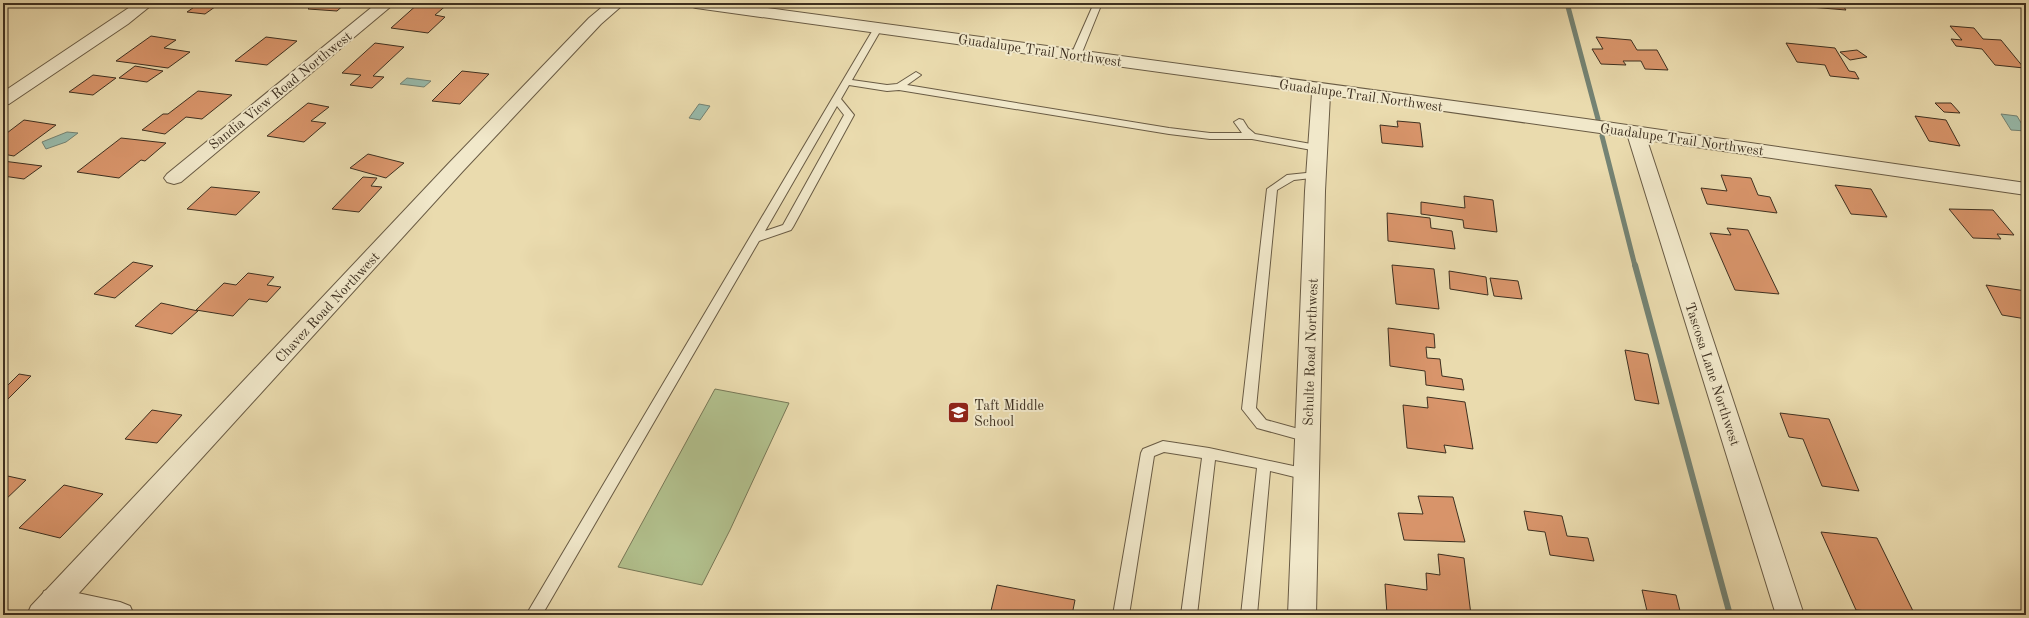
<svg xmlns="http://www.w3.org/2000/svg" width="2029" height="618" font-family="'Old Standard TT',serif">
<style>
.green{fill:#b2c18e;stroke:#787857}
.water{fill:#98bbac;stroke:#748374}
.lines{fill:none;stroke-linecap:round;stroke-linejoin:round}
.stream-far1{stroke:#748374;stroke-width:5}
.stream{stroke:#748374;stroke-width:6}
.building{fill:#d9956b;stroke:#3e3020}
.service-casing{stroke:#695b44;stroke-width:2}
.minor-casing{stroke:#695b44;stroke-width:2}
.tertiary-casing{stroke:#695b44;stroke-width:2}
.service{fill:#f1e8ca;fill-rule:evenodd}
.minor{fill:#f1e8ca;fill-rule:evenodd}
.tertiary{fill:#f1e8ca;fill-rule:evenodd}
.labels{text-anchor:middle;stroke-width:4;stroke-linejoin:round;paint-order:stroke}
.street-label{font-size:14px;fill:#3e3020;stroke:#f1e8ca}
.poi-label{font-size:14px;fill:#3e3020;stroke:#f1e8ca;text-anchor:start}
</style>
<rect width="100%" height="100%" fill="#eadbae"/>
<filter id="stains"><feTurbulence type="fractalNoise" baseFrequency=".005" numOctaves="4"/><feColorMatrix values="0 0 0 0 .2 0 0 0 0 .09 0 0 0 0 .02 0 0 0 .5 -.17"/></filter>
<radialGradient id="worn" r=".72"><stop offset=".6" stop-color="#630" stop-opacity="0"/><stop offset="1" stop-color="#630" stop-opacity=".3"/></radialGradient>
<path class="green" d="M715,389l74,14 -59,127 -28,55 -84,-18z"/>
<path class="water" d="M407,78l24,3 -7,6 -24,-3z
M699,104l11,2 -10,14 -11,-2z
M2001,114l16,2 9,15 -15,-1z
M67,132l11,1 -12,9 -20,7 -4,-7z"/>
<g class="lines">
<path class="stream-far1" d="M1567,3l31,116
M1602,136l33,130"/>
<path class="stream" d="M1635,265l95,350"/>
</g>
<path class="building" d="M200,3h10l9,1 -14,10 -18,-2z
M314,3h32l-9,8 -29,-2z
M419,3h30l-14,12 10,2 -17,16 -37,-5z
M1762,3h79l5,7z
M1950,26l24,2 9,11 18,1 23,28 -29,-3 -13,-16 -26,-3 -5,-7 11,1z
M151,36l25,4 -12,8 26,4 -22,16 -52,-7z
M266,37l31,4 -30,24 -32,-4z
M1596,37l35,3 6,10h20l11,20 -23,-1 -4,-8h-18l3,4 -25,-1 -9,-15h11z
M375,43l29,4 -31,29 11,1 -12,11 -22,-3 11,-10 -19,-2z
M1786,43l49,5 14,23 6,1 4,7 -29,-3 -5,-11 -28,-3z
M1857,50l10,7 -17,3 -10,-8z
M135,66l28,5 -16,11 -28,-4z
M462,71l27,3 -29,30 -28,-3z
M93,75l23,3 -23,17 -24,-3z
M198,91l34,4 -30,24 -16,-2 -21,17 -23,-4 21,-16h5z
M308,103l21,4 -18,14 15,2 -22,19 -37,-6z
M1935,103h16l9,10 -16,-1z
M1915,116l31,4 14,26 -31,-5z
M24,120l32,5 -42,31 -11,-2v-18z
M1397,121l23,2 3,24 -41,-4 -2,-18 18,2z
M121,138l45,5 -21,18 -4,-1 -22,18 -42,-6z
M368,154l36,9 -18,15 -36,-10z
M3,161l39,5 -18,13 -21,-3z
M1721,175l30,3 7,17 12,2 7,16 -70,-9 -6,-16 26,3z
M363,177l14,1 -6,8 11,1 -23,25 -27,-3z
M1835,185l36,4 16,28 -36,-3z
M211,187l49,5 -24,23 -49,-6z
M1464,196l29,4 4,32 -33,-4 -1,-8 -42,-6v-12l44,6z
M1949,209l44,1 21,25 -17,-1 4,5 -28,-1z
M1387,213l43,5 1,10 21,3 3,18 -67,-8z
M1727,228l21,2 31,64 -44,-4 -25,-57 21,2z
M133,262l20,4 -38,32 -21,-4z
M1392,265l42,4 5,40 -43,-5z
M1449,271l37,6 2,18 -38,-6z
M248,273l26,4 -7,8 14,2 -14,15 -18,-3 -16,17 -37,-6 28,-27 12,2z
M1490,278l28,3 4,18 -28,-3z
M1986,285l40,6v28l-24,-4z
M161,303l37,8 -26,23 -37,-8z
M1388,328l46,6 1,14 -9,-1 1,11 13,1 2,17 20,3 2,11 -38,-5 -1,-14 -35,-5z
M1625,350l23,4 11,50 -24,-4z
M19,374l12,2 -28,28v-17l2,1z
M1427,397l38,5 8,47 -29,-4 2,8 -39,-5 -4,-43 25,3z
M152,410l30,5 -25,28 -32,-4z
M1780,413l49,6 30,72 -37,-5 -19,-47 -14,-2z
M3,475l23,5 -23,22z
M64,485l39,9 -43,44 -41,-10z
M1418,496l35,1 12,45 -61,-2 -6,-27 25,1z
M1524,511l38,5 5,20 21,2 6,23 -44,-6 -5,-23 -17,-2z
M1821,532l56,6 38,77 -59,-5z
M1438,554l26,4 7,57h-84l-2,-31 42,6 -1,-17 14,2z
M997,585l78,15 -3,15h-82z
M1642,590l34,5 5,20h-33z"/>
<g class="lines">
<defs>
<path id="service" d="M1094,3h8l-21,52 -5,3 -3,-1 -2,-2z
M878,25l4,3 -30,52 35,5 10,-1 19,-12 5,3 -14,10 262,43 41,5h32l-8,-11 5,-3 4,1 5,8 7,6 62,11 5,3 -5,3 -65,-12h-42l-41,-5 -270,-44 -12,1 -38,-6 -8,14 13,16 -61,112 -2,3 -32,11 -217,374h-16l348,-587zM837,106l7,9 -61,110 -18,6z
M1316,172l5,3 -1,2 -26,3 -17,10 -21,218 10,12 47,13 2,4 -2,4 -5,1 -51,-14 -15,-19 25,-220 20,-14z
M1163,441l46,7 103,22 2,4 -2,4 -5,2 -37,-9 -13,144h-16l16,-147 -42,-8 -18,155h-16l21,-157 -38,-6 -10,4 -25,159h-16l28,-162 2,-4z"/>
<path id="minor" d="M136,3h18l-26,21 -119,80 -6,1v-13z
M377,3h18l-214,179 -7,2 -7,-2 -3,-4 3,-4z
M688,3h43l855,116 440,64v12l-379,-55 157,475h-28l-148,-478 -298,-42 -5,96 -9,424h-28l17,-424 7,-98 -616,-85 -6,-2z
M54,588l66,14 10,4 4,9c-30,0 -62,3 -90,-6l-4,-9 4,-9z"/>
<path id="tertiary" d="M607,3h18l-24,21 -138,147 -404,444h-32l4,-9 418,-443 140,-145z"/>
</defs>
<use href="#service" class="service-casing"/>
<use href="#minor" class="minor-casing"/>
<use href="#tertiary" class="tertiary-casing"/>
<use href="#service" class="service"/>
<use href="#minor" class="minor"/>
<use href="#tertiary" class="tertiary"/>
</g>
<defs>
<symbol id="school-square" viewBox="-11 -11 22 22"><rect x="-9" y="-9" width="18" height="18" rx="4" fill="#8f2418" stroke="#f1e8ca"/><path d="M0-5L7-2L0 1L-7-2ZM-4 1L0 2.5L4 1V4Q0 6-4 4Z" fill="#fff"/></symbol>
</defs>
<g fill-rule="evenodd">
<use href="#school-square" x="946" y="400" width="25" height="25"/>
</g>
<g class="labels">
<g class="street-label">
<text transform="translate(1040 50) rotate(8)" y="5">Guadalupe Trail Northwest</text>
<text transform="translate(280 90) rotate(-39)" y="5">Sandia View Road Northwest</text>
<text transform="translate(1361 95) rotate(8)" y="5">Guadalupe Trail Northwest</text>
<text transform="translate(1682 139) rotate(8)" y="5">Guadalupe Trail Northwest</text>
<text transform="translate(327 307) rotate(-47)" y="5">Chavez Road Northwest</text>
<text transform="translate(1310 352) rotate(-88)" y="5">Schulte Road Northwest</text>
<text transform="translate(1713 374) rotate(72)" y="5">Tascosa Lane Northwest</text>
</g>
<g class="poi-label">
<text x="974" y="410">Taft Middle<tspan x="974" dy="16">School</tspan></text>
</g>
</g>
<rect width="2029" height="618" fill="none" stroke="#eadbae" stroke-width="16"/>
<rect x="4" y="4" width="2021" height="610" fill="none" stroke="#3e3020" stroke-width="2"/>
<rect x="8" y="8" width="2013" height="602" fill="none" stroke="#3e3020"/>
<rect width="100%" height="100%" filter="url(#stains)"/>
<rect width="100%" height="100%" fill="url(#worn)"/>
</svg>
